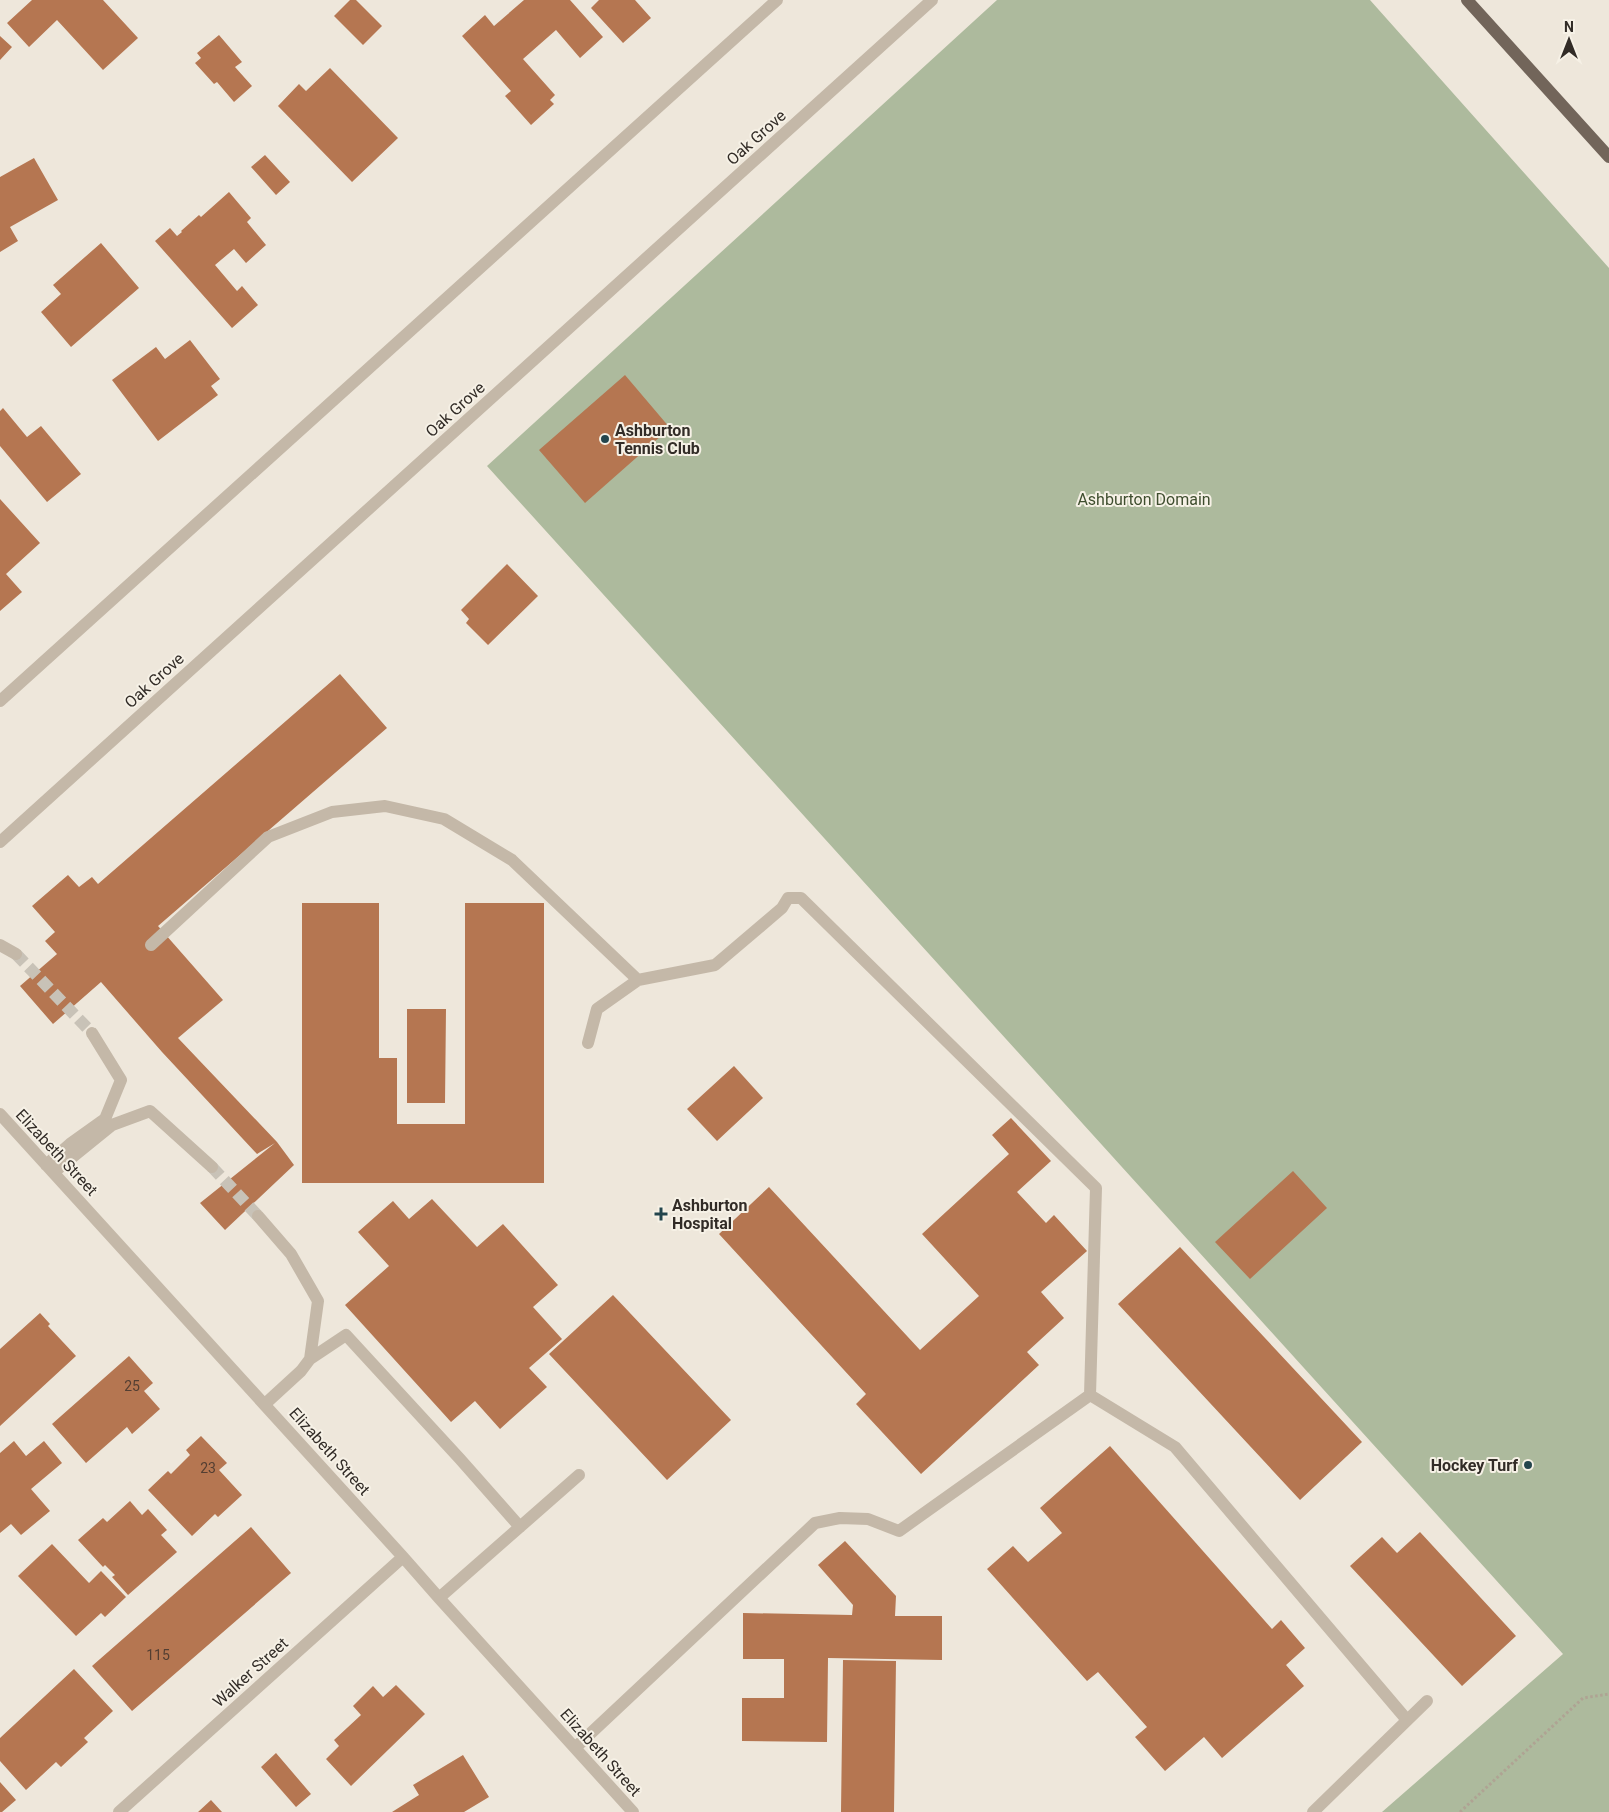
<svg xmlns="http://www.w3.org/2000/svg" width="1609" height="1812" font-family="Roboto,sans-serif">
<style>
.green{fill:#adba9d}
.building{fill:#b57651}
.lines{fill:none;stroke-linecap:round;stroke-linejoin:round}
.minor-tunnel{stroke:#c8c2b7;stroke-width:12;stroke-dasharray:12 6;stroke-linecap:butt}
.path{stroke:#afa393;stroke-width:3;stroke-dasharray:2.5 2.5;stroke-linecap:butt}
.minor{stroke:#c4b8a8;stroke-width:12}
.major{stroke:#72655a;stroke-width:12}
.poi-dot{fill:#23454d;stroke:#f6f1e6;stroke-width:2}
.labels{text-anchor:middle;stroke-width:4;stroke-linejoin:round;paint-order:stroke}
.number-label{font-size:14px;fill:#533e32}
.street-label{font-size:16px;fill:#322c27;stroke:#f6f1e6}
.poi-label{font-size:16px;font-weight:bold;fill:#322c27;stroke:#f6f1e6;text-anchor:start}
.park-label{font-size:16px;fill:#3e4d2e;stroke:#f6f1e6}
</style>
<rect width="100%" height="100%" fill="#eee7db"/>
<path class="green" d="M997,0h373l239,268v1544h-227l181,-158 -1076,-1188z"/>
<path class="building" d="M32,0h71l35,38 -35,32 -46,-50 -28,27 -22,-24z
M350,0h6l26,26 -19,19 -29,-29z
M524,0h46l33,37 -23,21 -24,-28 -33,29 32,36 -5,5 4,4 -23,21 -26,-29 6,-5 -49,-55 23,-21 9,11z
M599,0h36l16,18 -28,25 -32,-35z
M219,35l23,27 -7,5 17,19 -18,16 -17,-20 -3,2 -19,-21 6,-5 -4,-5z
M0,36l12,11 -12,13z
M330,68l68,70 -46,44 -74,-76 21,-22 7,7z
M265,155l25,27 -14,13 -25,-28z
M34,158l24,42 -48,27 8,14 -18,11v-75z
M229,192l22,26 -4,4 19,23 -20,18 -12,-14 -19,16 22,26 5,-5 16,19 -26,23 -77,-87 15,-13 7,8 5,-4 -1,-1 18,-16 2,2z
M101,243l38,45 -68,59 -30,-35 20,-18 -8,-9z
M190,340l30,39 -9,7 7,9 -60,46 -46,-61 44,-33 9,12z
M625,375l45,53 -85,75 -46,-53z
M3,408l24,29 14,-11 40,48 -34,28 -47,-56v-35z
M0,499l40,44 -34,31 16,18 -22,19z
M507,564l31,32 -50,49 -22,-22 3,-4 -8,-9z
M340,674l47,54 -229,198 65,74 -45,38 99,104 17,23 -69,65 -25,-27 75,-60 -18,11 -95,-102 -61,-70 -48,42 -33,-38 37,-32 -12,-13 10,-9 -23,-26 36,-31 11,12 13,-10 6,7z
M302,903h77v155h18v66h68v-221h79v280h-242z
M407,1009h39l-1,94h-38z
M734,1066l29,32 -46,43 -30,-32z
M1011,1118l40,43 -34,31 29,31 8,-8 33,36 -46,41 23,26 -37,34 12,13 -118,109 -65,-70 10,-10 -147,-160 50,-47 151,163 59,-54 -57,-62 87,-80 -17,-19z
M1293,1171l34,37 -77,71 -35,-37z
M432,1199l45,48 26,-23 55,61 -25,22 29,32 -33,29 18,19 -47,42 -25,-28 -24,21 -106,-117 44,-39 -31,-34 35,-31 16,18z
M1180,1247l182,195 -62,58 -182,-196z
M613,1295l118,125 -64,60 -118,-126z
M40,1313l10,11 -2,2 28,30 -76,70v-77z
M129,1356l24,27 -9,8 16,18 -28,25 -5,-7 -41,36 -34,-39z
M201,1436l26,27 -8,7 23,25 -24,22 -3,-3 -23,22 -44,-46 20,-19 3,3 19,-19 -4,-5z
M14,1441l12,15 18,-15 18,22 -31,26 19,22 -29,24 -10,-11 -11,9v-80z
M1110,1446l162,183 9,-9 24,28 -19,17 18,21 -82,72 -18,-21 -39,34 -30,-34 12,-10 -49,-55 -11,9 -100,-112 26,-23 15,16 34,-29 -22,-25z
M130,1501l12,14 6,-6 19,21 -6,5 16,17 -49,43 -16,-18 3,-2 -10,-10 -2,2 -25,-27 25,-22 4,4z
M251,1527l40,46 -159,138 -40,-45z
M1420,1532l96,104 -54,50 -112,-120 32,-29 15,16z
M845,1541l51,55 -1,20h47v44l-114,-2 -1,84 -85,-1v-43h42v-39h-41v-46l109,2 1,-10 -35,-40z
M52,1544l37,39 12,-12 25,26 -21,20 -4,-4 -25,23 -58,-60z
M843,1660l53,1 -2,151h-53z
M74,1669l39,42 -29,27 4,4 -27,25 -5,-5 -30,28 -26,-29v-23z
M396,1685l29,29 -74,72 -25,-27 13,-13 -5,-6 27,-25 -8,-9 20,-20 10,11z
M276,1753l35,41 -15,13 -35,-40z
M463,1755l26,42 -25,15h-72l27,-17 -6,-10z
M0,1782l16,18 -14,12h-2z
M211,1800l11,12h-24z"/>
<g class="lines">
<path class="minor-tunnel" d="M16,954l76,79
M212,1167l46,49"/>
<path class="path" d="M1460,1812l123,-114 26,-4"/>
<path class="minor" d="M0,701l777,-701
M0,842l932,-842
M0,945l16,9
M151,945l117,-108 64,-25 53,-6 59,13 68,41 126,120 77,-15 67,-57 6,-10h13l295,290 -6,207 -191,136 -31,-12 -28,-1 -25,5 -239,224
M588,1043l9,-34 41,-29
M0,1114l403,443 36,41 194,214
M46,1165l24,-21 35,-25 16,-39 -29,-47
M54,1172l58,-47 38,-14 62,56
M258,1216l33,38 27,47 -8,58 -9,12 -36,33
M310,1359l36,-24 114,124 60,68
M1090,1395l85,52 232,273
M439,1598l140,-123
M119,1812l284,-255
M1313,1812l114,-111"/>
<path class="major" d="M1467,0l142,157"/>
</g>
<g class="poi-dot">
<circle cx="605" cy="439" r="5"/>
<path d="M658.5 1206.5h5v5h5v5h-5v5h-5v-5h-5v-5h5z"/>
<circle cx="1528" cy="1465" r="5"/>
</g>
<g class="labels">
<g class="number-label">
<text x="132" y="1391">25</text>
<text x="208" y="1473">23</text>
<text x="158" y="1660">115</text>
</g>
<g class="street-label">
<text transform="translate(756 137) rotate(-42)" y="6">Oak Grove</text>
<text transform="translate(455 409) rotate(-42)" y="6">Oak Grove</text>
<text transform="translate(154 680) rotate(-42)" y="6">Oak Grove</text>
<text transform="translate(57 1152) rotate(47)" y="6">Elizabeth Street</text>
<text transform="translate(330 1451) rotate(48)" y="6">Elizabeth Street</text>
<text transform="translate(250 1672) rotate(-42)" y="6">Walker Street</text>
<text transform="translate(601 1752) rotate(48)" y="6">Elizabeth Street</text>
</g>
<g class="poi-label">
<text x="615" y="436">Ashburton<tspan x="615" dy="18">Tennis Club</tspan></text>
<text x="672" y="1211">Ashburton<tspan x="672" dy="18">Hospital</tspan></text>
<text x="1518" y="1471" text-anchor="end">Hockey Turf</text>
</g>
<g class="park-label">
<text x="1144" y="505">Ashburton Domain</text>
</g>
</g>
<g transform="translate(1569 40)" stroke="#f6f1e6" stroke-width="4" paint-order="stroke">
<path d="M0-4L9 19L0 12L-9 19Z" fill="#322c27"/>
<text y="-8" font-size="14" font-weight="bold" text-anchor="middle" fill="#322c27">N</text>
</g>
</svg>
